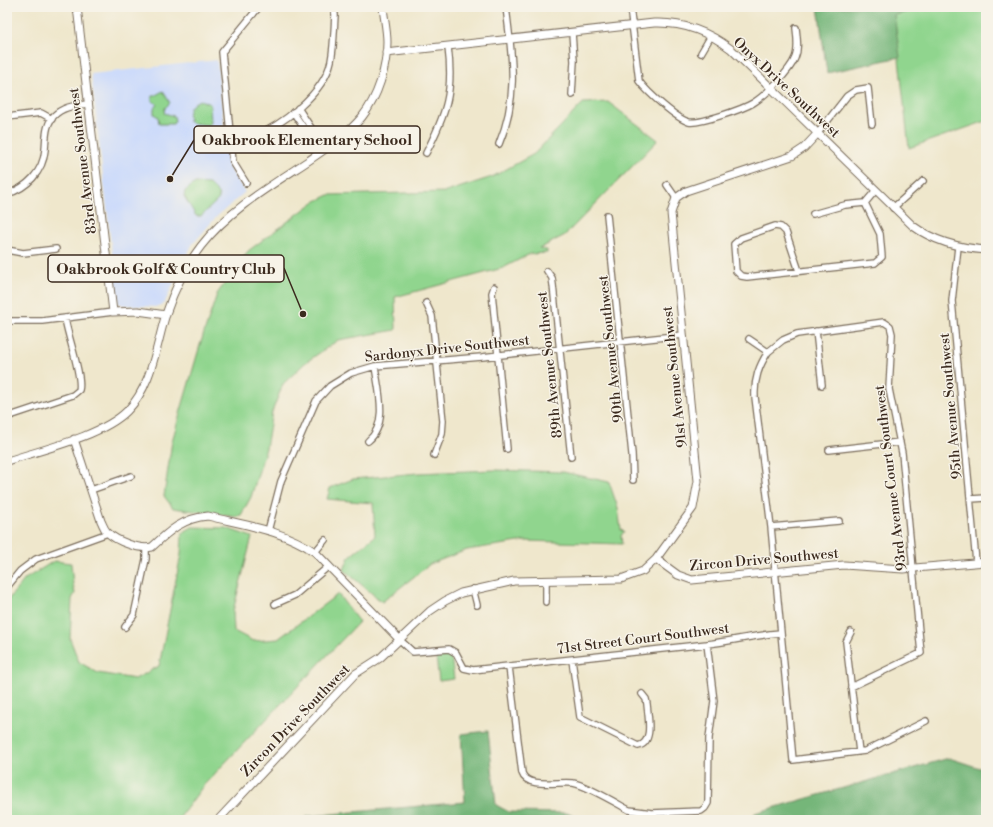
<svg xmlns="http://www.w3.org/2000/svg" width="993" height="827" font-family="'Libre Bodoni',serif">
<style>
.built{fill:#cddbfa}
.green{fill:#90d58e;stroke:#668056}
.forest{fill:#74b679;stroke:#58704c}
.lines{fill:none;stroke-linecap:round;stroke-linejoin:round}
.minor-casing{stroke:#7a6c5b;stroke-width:8}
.tertiary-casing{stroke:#7a6c5b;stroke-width:9}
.minor{stroke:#fff;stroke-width:5.5}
.tertiary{stroke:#fff;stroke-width:7}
.labels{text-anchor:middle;stroke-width:3;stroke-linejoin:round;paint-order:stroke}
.street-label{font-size:14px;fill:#3b2a1e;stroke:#f7f3e8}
.leader{fill:none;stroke:#3b2a1e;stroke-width:1.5}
.callout-dot{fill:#3b2a1e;stroke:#f7f3e8;stroke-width:1.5}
.callout{fill:#f7f3e8;stroke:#3b2a1e;stroke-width:1.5}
.callout-label{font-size:15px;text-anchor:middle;font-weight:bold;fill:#3b2a1e}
</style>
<rect width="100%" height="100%" fill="#f7f3e8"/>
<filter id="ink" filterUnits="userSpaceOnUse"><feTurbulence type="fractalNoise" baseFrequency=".025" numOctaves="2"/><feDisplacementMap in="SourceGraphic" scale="8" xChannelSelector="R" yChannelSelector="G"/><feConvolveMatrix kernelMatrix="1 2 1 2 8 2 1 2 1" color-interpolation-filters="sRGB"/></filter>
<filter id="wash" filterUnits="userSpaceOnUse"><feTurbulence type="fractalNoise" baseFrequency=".012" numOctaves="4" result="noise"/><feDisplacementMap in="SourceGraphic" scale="16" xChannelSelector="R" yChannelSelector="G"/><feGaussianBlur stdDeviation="0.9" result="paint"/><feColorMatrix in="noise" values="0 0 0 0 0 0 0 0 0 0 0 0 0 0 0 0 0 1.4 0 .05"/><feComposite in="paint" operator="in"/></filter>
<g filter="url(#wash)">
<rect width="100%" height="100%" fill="#efe7cc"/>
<path class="built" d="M217,60l11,106 17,26 -29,25 -24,28 -28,59 -9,3 -32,-2 -5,-2 -27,-229z"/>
<path class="green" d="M928,7h58v114l-77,27 -15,-133z
M163,91l7,12 -5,5 -1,5 10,3 1,5 -2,3h-14l-1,-7 -4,-3v-6l3,-4 -5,-3v-4z
M200,100l10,4 1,19 -2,2 -18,-2 -2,-2c-2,-11 1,-17 11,-21z
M608,102l50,38 -93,95 -26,14 8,1v3l-17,1 -27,14 -108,29 1,33 -58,10 -33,23 -22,21 -11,28 -6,36 -15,49 -10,18 -5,2 -63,-9 -9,-12 8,-55 28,-96 17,-51 31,-43 66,-49 15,-7 117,-3 46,-15 42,-23 49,-51z
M195,183l14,1 9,9 1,6 -18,17h-5l-12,-20 1,-5z
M494,470l69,2 46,10 9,26 3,22 3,1 -3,5 1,8 -97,-3 -58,9 -37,14 -48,38 -38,-32 5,-13 26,-21 -2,-33 -46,-4 3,-11 23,-9 65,-6z
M192,527l34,1 26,9 -19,74 1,20 19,10 25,-2 60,-45 21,28 -156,164 -25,34h-171v-219l18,-22 29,-18 17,2 2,22 2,8 -3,6 -2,40 9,23 19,11 37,6 24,-13 22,-112 1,-21z
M451,655l3,24 -15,2 -3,-24z"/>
<path class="forest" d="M818,7h110l-34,8 6,42 -73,16z
M488,731l8,74 13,7 58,1 15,7h-280l6,-4 157,-14 -4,-68z
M949,758l37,12v50h-235l4,-7z"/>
</g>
<g filter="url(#ink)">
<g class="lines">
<defs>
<path id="minor" d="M630,7l9,74c8,11 38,38 50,41 11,2 54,-13 64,-19 12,-7 37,-32 42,-45 4,-9 2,-20 1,-30
M572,33l2,28 -2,34
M701,53l10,-17
M298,108l27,41
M293,112l27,40
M7,117l34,-4 11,6
M818,133l29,-37 9,-6 12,-2 4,36
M230,141c7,-1 15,-1 21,-3 30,-12 73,-44 80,-77 3,-15 3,-31 4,-46l-1,-8
M499,144c20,-48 13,-87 7,-137
M426,153c20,-39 28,-61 22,-106
M246,183l-13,-21 -11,-110 37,-45
M667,185l9,13
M7,194c20,-6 36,-22 38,-44 1,-13 0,-28 12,-37 9,-7 21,-8 32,-9
M893,208l30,-27
M813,214l32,-9 20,-2
M607,215l25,239 1,26
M958,247l-6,54 24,261
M7,250l16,3 33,-4
M547,271l5,7 1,7 18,172
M799,271l-13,-39 -5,-5 -6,-1 -34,12 -7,6 2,27 5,5 6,1 128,-14 7,-6 -2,-23 -15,-31 11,-13
M494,287l-2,6 15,156
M426,303l6,13 11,105 -1,13 -8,21
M7,321h35l71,-9
M816,331l6,54
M749,339l19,13 15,-12 14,-6 87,-12 6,4 2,8 -3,55 13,64 19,200 -70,34
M768,352c-9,14 -14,27 -13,45l16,130 22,233 72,-9 61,-30
M7,417l66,-22 6,-5c4,-13 -12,-56 -14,-72
M368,441c21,-17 10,-52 7,-75
M829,450l71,-8
M91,490l40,-14
M971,499l15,-1
M771,527l68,-6
M268,531l13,-50 35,-80 14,-15 21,-13 24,-7 107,-9 201,-22
M315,552l10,-12
M546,580v22
M7,587l13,-16 16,-12 72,-26
M473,589l4,16
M275,604l20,-9 34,-29
M125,627l9,-12 12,-56v-10
M851,632l-5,10 13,110
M400,640l13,12 36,-3 7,4 8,15 9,2 234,-26c25,-3 48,-9 73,-11
M572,660l8,57 58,29c16,-3 10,-29 9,-42l-1,-5 -4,-5
M509,667l13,106c5,16 37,8 51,10 13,2 43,20 56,27l23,3 49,-2 4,-3 3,-5 1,-65 5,-37 -7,-57"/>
<path id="tertiary" d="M77,7l36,305 25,-1 28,4
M386,53l268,-30c28,-1 55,9 77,26l182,177c22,16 46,22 73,24
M74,439l27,82c2,4 3,8 6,11 9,9 32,18 45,15 17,-16 31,-29 56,-31 36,9 75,14 107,36l85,88
M7,461c34,-11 95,-25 120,-50 25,-25 29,-65 39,-97 8,-24 19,-47 35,-68 28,-36 69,-60 107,-85 19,-13 39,-26 54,-44 16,-20 25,-50 25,-75 0,-12 -3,-24 -4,-35
M656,559l22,16 14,5 152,-15 59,4 83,-7
M218,820l137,-146 25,-16 50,-47 15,-10 16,-8 53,-12 107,-2 22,-8 13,-12 37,-51 5,-27 -27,-268 5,-15 10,-7 106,-35 12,-8 14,-15"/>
</defs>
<use href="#minor" class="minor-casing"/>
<use href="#tertiary" class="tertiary-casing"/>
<use href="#minor" class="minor"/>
<use href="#tertiary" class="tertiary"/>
</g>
</g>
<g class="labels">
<g class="street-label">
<text transform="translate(787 87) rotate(43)" y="5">Onyx Drive Southwest</text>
<text transform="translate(82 161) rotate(-97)" y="5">83rd Avenue Southwest</text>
<text transform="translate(447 348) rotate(-6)" y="5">Sardonyx Drive Southwest</text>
<text transform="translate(610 349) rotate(-96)" y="5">90th Avenue Southwest</text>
<text transform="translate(549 365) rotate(-96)" y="5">89th Avenue Southwest</text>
<text transform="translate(674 377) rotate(-96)" y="5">91st Avenue Southwest</text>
<text transform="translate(950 406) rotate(-95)" y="5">95th Avenue Southwest</text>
<text transform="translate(890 478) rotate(-97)" y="5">93rd Avenue Court Southwest</text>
<text transform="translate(764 559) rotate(-5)" y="5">Zircon Drive Southwest</text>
<text transform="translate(643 638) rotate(-7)" y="5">71st Street Court Southwest</text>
<text transform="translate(295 720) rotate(-46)" y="5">Zircon Drive Southwest</text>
</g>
</g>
<path class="leader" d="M170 179L194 140M303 314L284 268"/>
<g class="callout-dot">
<circle cx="170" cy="179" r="4"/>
<circle cx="303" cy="314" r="4"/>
</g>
<g class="callout">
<rect x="194" y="126" width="226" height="27" rx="4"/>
<rect x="48" y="255" width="236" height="27" rx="4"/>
</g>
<g class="callout-label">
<text x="307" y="145">Oakbrook Elementary School</text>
<text x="166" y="274">Oakbrook Golf &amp; Country Club</text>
</g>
<rect width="993" height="827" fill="none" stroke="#f7f3e8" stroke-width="24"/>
</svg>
